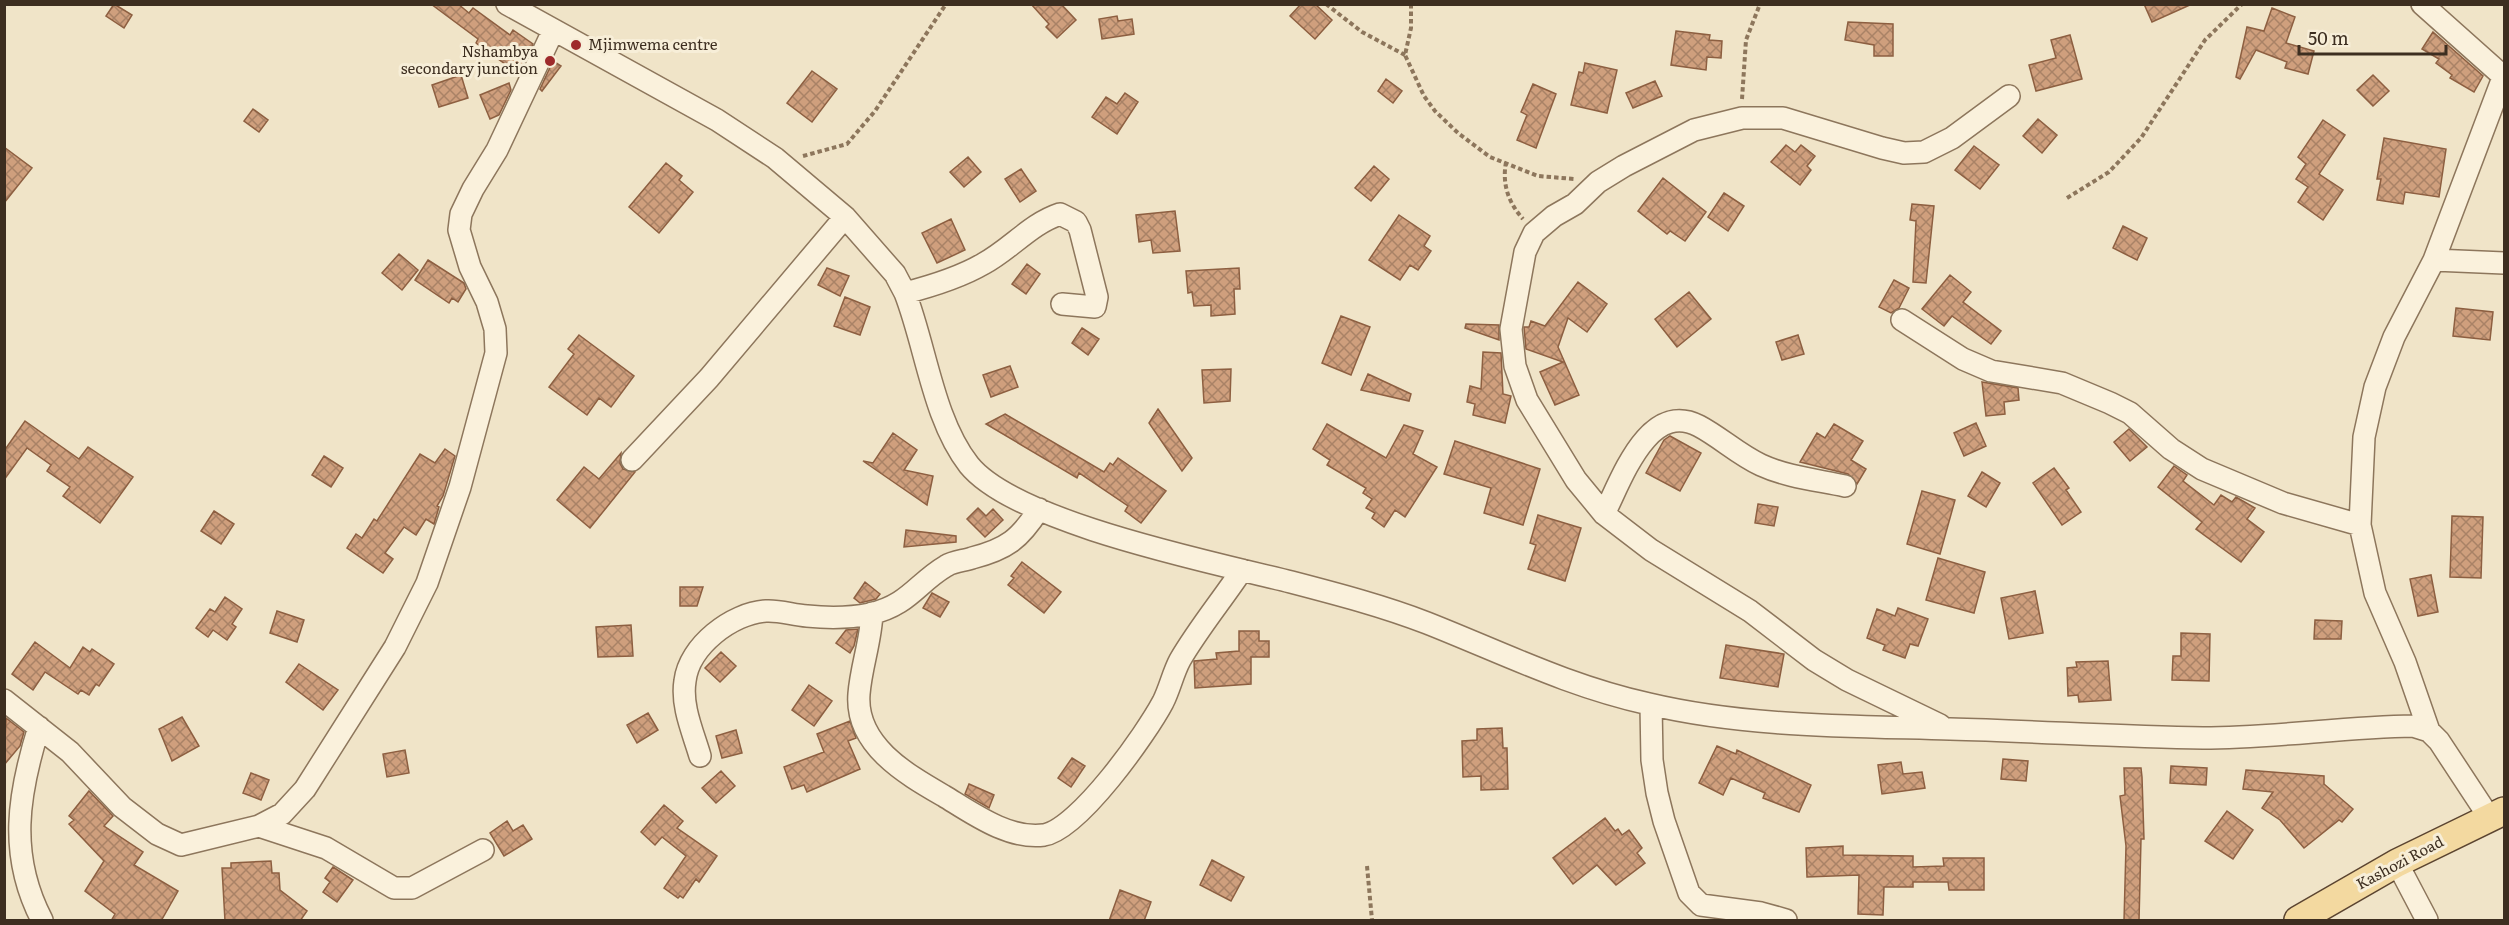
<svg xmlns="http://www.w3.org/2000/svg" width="2509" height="925" font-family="Literata,serif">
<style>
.building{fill:url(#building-cross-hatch);stroke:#8d5f41;stroke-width:1.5}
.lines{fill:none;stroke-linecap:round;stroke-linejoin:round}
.minor-casing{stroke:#8d765c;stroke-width:24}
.major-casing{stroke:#5b4430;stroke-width:30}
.path{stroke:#8d765c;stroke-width:4;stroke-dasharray:4.5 3;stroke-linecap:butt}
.minor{stroke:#faf1dc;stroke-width:21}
.major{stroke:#f3d9a0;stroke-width:27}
.poi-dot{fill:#9e2a2b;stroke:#f7eed8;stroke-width:2}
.labels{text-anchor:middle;stroke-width:6;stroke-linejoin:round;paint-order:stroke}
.poi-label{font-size:15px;fill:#3d2e20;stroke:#f7eed8;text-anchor:start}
.street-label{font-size:15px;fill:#3d2e20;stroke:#f7eed8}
</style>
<defs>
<pattern id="building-cross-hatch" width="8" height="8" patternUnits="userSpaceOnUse" patternTransform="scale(1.5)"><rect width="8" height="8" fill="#cf9f7d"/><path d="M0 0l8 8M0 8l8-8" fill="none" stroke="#a98266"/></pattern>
</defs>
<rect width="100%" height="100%" fill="#f0e4c8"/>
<path class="building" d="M114,4l18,11 -8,13 -18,-12z
M431,4h27l11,9 4,-5 37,27 3,-5 20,14 -14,30 -43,-31 2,-4z
M1031,4h30l15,16 -19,18 -11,-11 3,-3z
M1301,4h14l17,16 -17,19 -25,-23z
M2144,4h48l-40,18z
M2272,8l23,9 -9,26 28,8 -6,23 -23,-6 2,-6 -31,-12 -16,29 -4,-2 11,-50 17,4z
M1117,16l1,5 14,-2 2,15 -32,5 -3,-20z
M1848,22l45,2v32h-19v-11l-29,-5z
M1676,31l34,4 -1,5 13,1 -1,17 -14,-1 -1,13 -35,-5z
M2433,32l50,44 -9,16 -24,-14 2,-3 -16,-12 3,-4 -17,-10z
M2070,35l12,44 -46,12 -7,-26 27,-7 -5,-18z
M553,61l8,5 -19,25 -2,-2z
M1585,63l32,7 -10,43 -36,-8 8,-33 4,1z
M812,71l25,18 -25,33 -25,-19z
M461,75l7,23 -29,9 -7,-22z
M2373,75l16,16 -16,15 -16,-16z
M1386,79l16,12 -9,12 -15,-12z
M1655,81l7,15 -29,12 -7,-15z
M509,83l2,7 -12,25 -9,4 -10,-24z
M1533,84l23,10 -20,54 -19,-8 10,-25 -6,-3z
M1125,93l13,9 -21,32 -25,-17 14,-20 11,7z
M253,109l15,11 -9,12 -15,-11z
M2038,119l19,16 -15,18 -19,-17z
M2323,120l22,15 -26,39 24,16 -20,30 -25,-18 10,-15 -12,-8 10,-15 -8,-7z
M2384,138l62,11 -7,48 -34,-5 -2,12 -26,-4 4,-21h-4z
M1786,145l9,7 6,-7 14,11 -8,10 4,4 -11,15 -29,-23z
M1974,146l25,19 -19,24 -25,-19z
M4,147l28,21 -28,35z
M968,157l13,15 -17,15 -14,-15z
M666,163l16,13 -3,4 14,12 -34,41 -30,-26z
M1374,166l15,13 -18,22 -16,-13z
M1021,169l15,22 -16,11 -15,-23z
M1663,178l43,34 -21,29 -15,-10 -3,3 -29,-23z
M1724,193l20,13 -16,25 -20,-14z
M1912,204l22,2 -8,77 -13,-1 3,-61 -6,-1z
M1175,211l5,40 -27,2 -2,-13 -12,2 -3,-27z
M1399,215l31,21 -6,10 7,5 -13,19 -8,-5 -10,15 -31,-20z
M951,219l14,31 -28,13 -15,-30z
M2123,226l24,12 -10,22 -24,-12z
M399,254l19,16 -16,20 -20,-17z
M428,260l36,23 2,6 -8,13 -6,-4 -3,5 -34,-23z
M1027,264l13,10 -14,20 -14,-10z
M827,268l22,8 -9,20 -22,-11z
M1239,268l1,21h-6l1,25 -24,2v-11l-17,1 -2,-14 -4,1 -2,-22z
M1950,275l21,17 -8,10 38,29 -10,13 -39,-28 -8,10 -22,-17z
M1894,280l15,8 -10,20 -8,5 -12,-6z
M1578,282l29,22 -20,28 -19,-14 -10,29 21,48 -24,10 -15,-33 23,-10 -37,-13 -2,-22h5l2,-6 14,5z
M1689,292l22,27 -34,28 -22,-28z
M845,297l25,10 -10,28 -26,-9z
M2456,308l37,4 -3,28 -37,-4z
M1341,316l29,11 -19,48 -29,-12z
M1466,324l33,1v15l-34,-12z
M1082,328l17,11 -11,16 -16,-12z
M579,335l55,41 -23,31 -12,-9 -12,17 -38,-28 25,-33 -6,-5z
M1798,335l6,19 -22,6 -6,-18z
M1483,352l18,1 2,41 8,2 -6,27 -32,-8 2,-11 -8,-2 3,-16 11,3z
M1010,366l8,21 -27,10 -8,-22z
M1231,369l-1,32 -26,2 -2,-33z
M1368,374l43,20 -2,7 -48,-11z
M1982,382l36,6 1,12 -15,2 1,12 -19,2z
M1158,409l34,49 -10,13 -33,-48z
M1005,414l99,58 6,-9 3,2 5,-7 48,33 -25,32 -16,-12 3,-5 -49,-33 -2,5 -91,-54z
M25,421l54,38 9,-12 45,30 -33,46 -37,-27 7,-9 -23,-16 4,-6 -24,-17 -23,32v-29z
M1976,423l10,23 -22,10 -10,-23z
M1327,424l59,34 18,-33 19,6 -10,23 24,13 -32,50 -10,-7 -11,17 -12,-9 3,-5 -9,-5 6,-9 -9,-6 3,-5 -39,-23 3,-5 -17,-11z
M1834,424l29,17 -12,19 15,9 -9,15 -9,-10 -48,-12 17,-29 8,5z
M2129,429l18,18 -17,14 -16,-19z
M893,433l24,17 -13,20 29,6 -6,29 -64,-44 10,2z
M1670,436l31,17 -21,38 -34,-18 18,-33z
M1455,441l85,28 -17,56 -39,-12 7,-25 -47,-14z
M445,449l10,7 -12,40 -6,10 2,1 -5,17 -8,-5 -10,16 -12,-8 -19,26 8,6 -10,14 -36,-25 9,-14 6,4 12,-19 3,2 43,-67 15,9z
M621,453l-1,10 3,6 12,3 -45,56 -33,-28 27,-33 15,12z
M324,456l19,12 -12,19 -19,-12z
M2174,466l13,9 -4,6 31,24 7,-10 11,7 4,-5 19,11 -8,11 17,13 -23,30 -45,-33 6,-7 -44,-35z
M2054,468l15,20 -3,2 15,22 -19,13 -29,-42z
M1982,472l18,11 -14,24 -18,-11z
M1922,491l33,9 -15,54 -33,-10z
M1758,504l20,3 -4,19 -19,-3z
M978,508l8,8 7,-7 10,11 -18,17 -18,-18z
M214,511l20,13 -13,20 -20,-13z
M1538,515l43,13 -16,53 -37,-12 8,-24 -6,-2z
M2452,516l31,1 -2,61 -31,-1z
M906,530l50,6v6l-52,5z
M1938,558l47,14 -11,41 -48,-13z
M1022,562l39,30 -17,21 -36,-28 6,-7 -3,-2z
M2431,575l7,37 -20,4 -8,-37z
M865,582l15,12 -4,5 -16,4 -6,-5z
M680,587h23l-6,19h-17z
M2035,591l8,42 -34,6 -8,-41z
M932,593l17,9 -9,15 -17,-9z
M225,597l17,12 -10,15 4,3 -9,13 -14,-10 -5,7 -12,-9 14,-19 5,3z
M1898,608l30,11 -10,27 -8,-2 -5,14 -22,-8 2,-5 -18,-7 10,-29 18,7z
M277,611l27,9 -7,22 -27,-9z
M2315,620l27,1 -1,18h-27z
M631,625l2,31 -35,1 -2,-30z
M858,629l-4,17 -4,7 -14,-10 10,-13z
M1239,631h20v10h10v16h-18v27l-56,4 -1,-27 23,-2 -1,-6 23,-2z
M2181,633l29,1 -1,47 -37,-1 1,-24h8z
M35,642l35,26 13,-21 7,5 2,-3 22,15 -15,22 -3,-2 -7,11 -8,-5 -3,4 -33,-22 -12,18 -21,-16z
M1726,645l58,9 -6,33 -58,-9z
M721,652l15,14 -16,16 -15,-14z
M2108,661l3,39 -32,2 -1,-7 -10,1 -1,-28 10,-1 -1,-5z
M299,664l39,26 -15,20 -37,-28z
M809,685l23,16 -18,25 -22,-16z
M648,713l10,17 -21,13 -10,-18z
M182,717l17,29 -27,15 -13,-32z
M6,718l18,14 -4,14 -16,19z
M850,721l6,17 -8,3 12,28 -53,23 -3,-7 -12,4 -8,-22 40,-15 -7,-18z
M1502,728l1,20h4l1,41 -27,1v-14l-18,1 -1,-36 15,-1v-11z
M736,730l6,23 -20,5 -6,-22z
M1717,746l19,8 1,-4 74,35 -12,27 -36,-14 2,-5 -34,-15 -8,17 -24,-12z
M405,750l4,23 -22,4 -4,-23z
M1072,758l13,8 -14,21 -13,-9z
M2003,759l25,2 -2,20 -25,-2z
M1901,762l2,12 19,-2 3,16 -43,6 -4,-29z
M2171,766l36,2 -1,17 -36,-2z
M2124,768h17l1,9 2,62h-3l-2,82h-15l2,-75 -6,-50 5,-1z
M2246,770l78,6v8l29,25 -11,13 -3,-2 -35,28 -24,-28 -18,-12 11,-16 -30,-3z
M721,771l14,15 -19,17 -14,-15z
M251,773l18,7 -8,20 -18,-7z
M969,784l25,11 -5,13 -24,-14z
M89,791l24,25 -9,10 39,26 -9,13 44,26 -17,30h-50l4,-7 -30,-23 19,-30 -35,-37 5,-4 -5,-4z
M664,805l19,16 -6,7 40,28 -18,26 -3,-3 -13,19 -3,-2 -2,2 -14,-10 22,-32 -24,-19 -7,8 -14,-13z
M2227,811l26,19 -20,29 -28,-18z
M1605,818l10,13 3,-2 4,6 7,-5 13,18 -5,5 8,10 -29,22 -19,-20 -24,19 -20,-26z
M507,821l6,10 10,-6 9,14 -28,17 -14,-23z
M1843,846v9l70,1v11l31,-1 -1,-8h41v32h-35l-1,-8h-35v5h-29l-1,28 -25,-1 1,-39 -52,2 -1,-29z
M1212,860l32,17 -13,24 -31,-16z
M271,861l1,12h7l1,17 27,21 -7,10h-75l-3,-53h9v-5z
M333,867l20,13 -16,22 -14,-10 7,-10 -5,-4z
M1120,890l31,12 -7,19h-35z"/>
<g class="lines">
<defs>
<path id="minor" d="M507,4l210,116 58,38 70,59 50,57 10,19c21,54 28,126 64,172 47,58 247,98 322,117 46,12 92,24 136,41 76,30 141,63 222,81 97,23 202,22 301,25 85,2 169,8 253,9 70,0 140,-11 210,-12l16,5 10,10 50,76
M2422,4l82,73
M2434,260l70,3
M905,293c27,-7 54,-15 78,-29 28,-15 47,-40 77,-50l16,8 4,8 17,67 -2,10 -33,-3
M1902,320l61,39 28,12 71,12 48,20 20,10 41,36 31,20 81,34 77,22
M632,460l77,-82 136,-161
M1604,514c18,-35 44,-114 95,-88 21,11 40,29 62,39 26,12 56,15 84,21
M872,613c-1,28 -11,54 -13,81 -4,51 47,80 85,102 28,17 65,44 100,39 35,-6 102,-101 119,-133 7,-14 10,-29 17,-42 18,-31 42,-60 62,-90
M4,700l66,52 52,55 35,27 24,11 78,-19 23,-12 23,-25 90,-142 32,-64 33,-96 36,-134 -1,-24 -8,-27 -17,-35 -11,-37 2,-16 12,-25 24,-39 56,-119
M1651,705l1,55 5,33 7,28 25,72 12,12 60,8 25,7
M1940,725l-93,-45 -33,-20 -64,-49 -99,-61 -47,-36 -28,-34 -49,-80 -12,-34 -4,-37 14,-77 9,-19 20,-17 21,-12 23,-22 26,-16 70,-36 48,-12h41l99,30 22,5 20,-1 28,-14 57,-42
M39,727c-21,67 -31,128 3,193
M2429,731l-24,-69 -30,-69 -15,-68 4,-88 11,-50 19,-50 40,-77 70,-185
M700,756c-7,-24 -19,-50 -15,-75 4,-35 47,-68 81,-70 13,-1 27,4 41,5 20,2 43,2 63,-2 39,-9 47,-31 76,-48 8,-5 18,-5 26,-8 35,-9 48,-19 67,-49
M259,826l67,22 68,40h18l71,-38
M2397,863l30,57"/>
<path id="major" d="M2298,920l99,-57 107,-52"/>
</defs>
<use href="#minor" class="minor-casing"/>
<use href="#major" class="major-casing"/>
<path class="path" d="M1326,4l36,28 43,23
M1411,4v24l-6,27 19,41 11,15 23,22 32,24 48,19 36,3
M1742,99l4,-59 14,-36
M803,156l44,-12 28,-33 71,-107
M1506,162c-4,22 2,40 17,57
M2067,198l42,-26 32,-34 64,-98 37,-36
M1367,866l5,54"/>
<use href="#minor" class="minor"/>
<use href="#major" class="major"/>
</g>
<g class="poi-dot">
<circle cx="576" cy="45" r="6"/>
<circle cx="550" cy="61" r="6"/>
</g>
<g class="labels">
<g class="poi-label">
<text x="588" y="50">Mjimwema centre</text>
<text x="538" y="57" text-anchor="end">Nshambya<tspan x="538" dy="17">secondary junction</tspan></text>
</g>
<g class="street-label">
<text transform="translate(2400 863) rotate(-28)" y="5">Kashozi Road</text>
</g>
</g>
<rect width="2509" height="925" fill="none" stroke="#3d2e20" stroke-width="12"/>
<path d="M2299 45v9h147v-9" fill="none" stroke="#3d2e20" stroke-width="3"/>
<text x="2308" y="45" font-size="18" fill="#3d2e20" stroke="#f7eed8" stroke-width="4.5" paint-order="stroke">50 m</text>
</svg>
